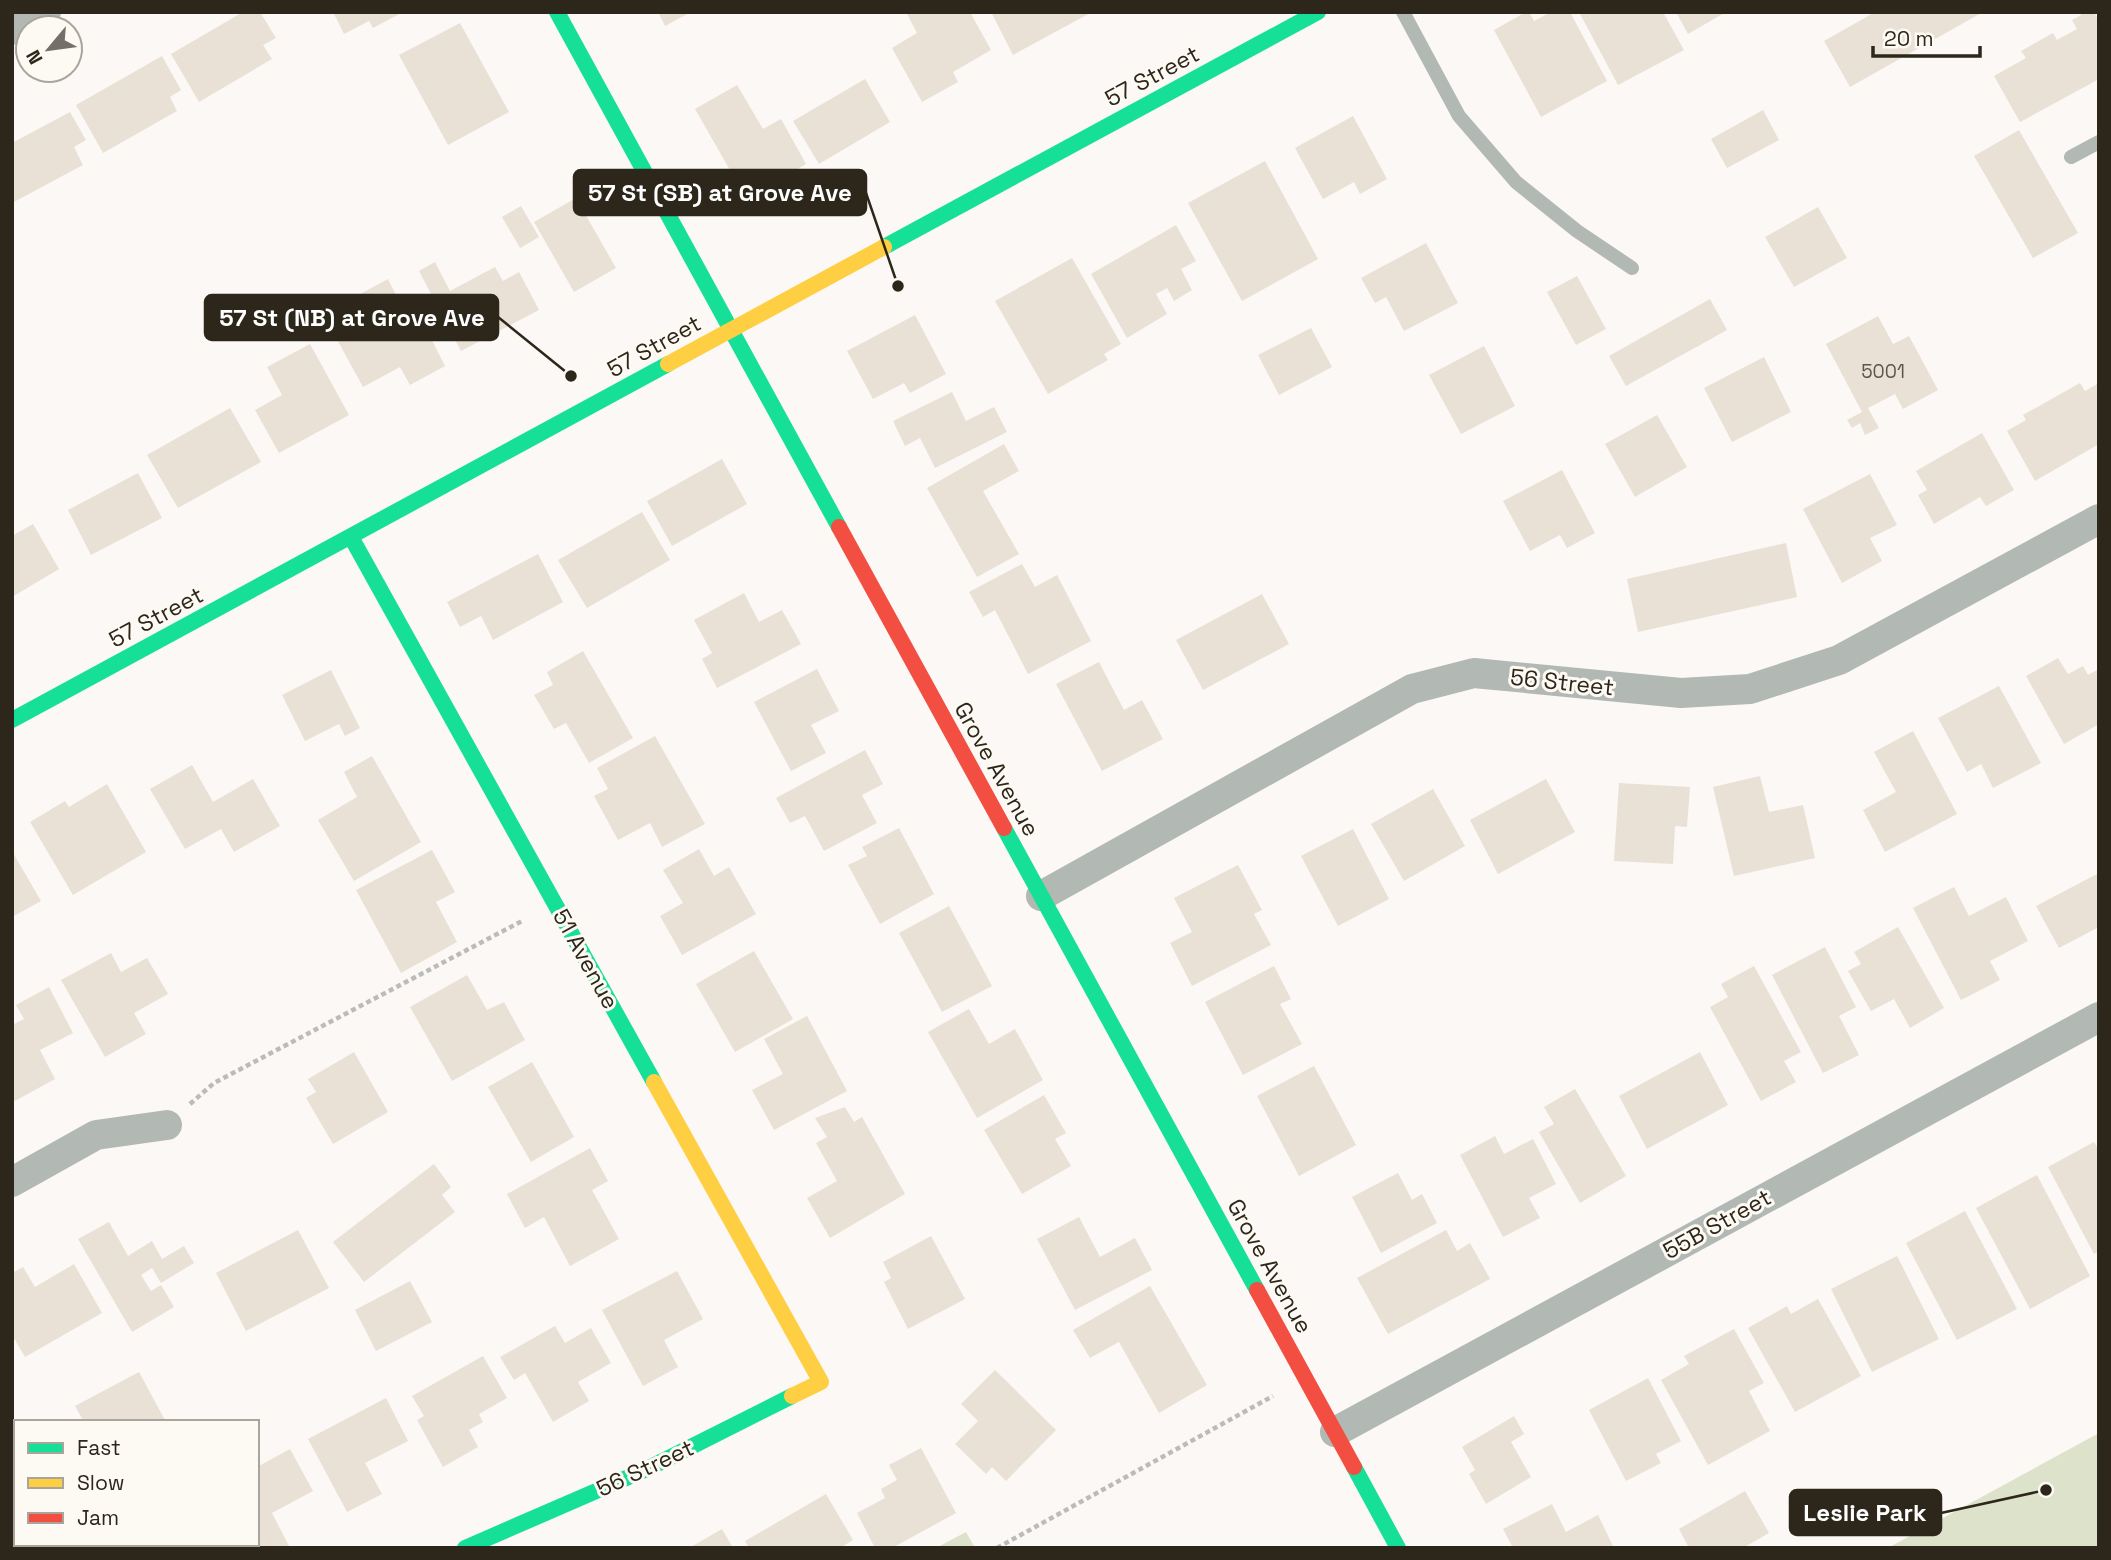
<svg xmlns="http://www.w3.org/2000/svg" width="2111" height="1560" font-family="'Space Grotesk',sans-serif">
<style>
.green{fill:#dde3cb}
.building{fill:#e9e1d6}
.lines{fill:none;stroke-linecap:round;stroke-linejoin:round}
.path{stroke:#bbbcb9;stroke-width:4.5;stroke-dasharray:5 3.5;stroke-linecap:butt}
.lane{stroke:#b2b8b4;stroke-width:14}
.street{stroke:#b2b8b4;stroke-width:30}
.fast{stroke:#16e098;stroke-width:16}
.slow{stroke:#ffcf43;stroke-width:16}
.jam{stroke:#f24e42;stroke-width:16}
.labels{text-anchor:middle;stroke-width:6;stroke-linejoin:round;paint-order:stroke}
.number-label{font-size:19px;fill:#5c5549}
.street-label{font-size:23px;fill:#2d261a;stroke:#fdf9f3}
.leader{fill:none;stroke:#2d261a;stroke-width:2.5}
.callout-dot{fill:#2d261a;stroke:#fdf9f3;stroke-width:2.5}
.callout{fill:#2d261a;stroke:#2d261a;stroke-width:2.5}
.callout-label{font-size:24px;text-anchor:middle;font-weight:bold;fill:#fff}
</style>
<rect width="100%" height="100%" fill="#fbf8f5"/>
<path class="green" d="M2099,1433v115h-211z
M966,1532l9,16h-39z"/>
<path class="building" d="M243,12h17l16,26 -13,7 9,14 -73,43 -28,-48z
M333,12h70l-30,16 -4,-7 -25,13z
M658,12h33l-26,14z
M906,12h64l21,38 -38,22 5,10 -36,20 -30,-54 25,-15z
M991,12h101l-79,43z
M1526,12h3l5,9 17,-9h19l37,69 -66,36 -47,-87z
M1579,12h84l21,38 -66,35z
M1676,12h50l-38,22z
M1875,12h108l-133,75 -26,-46z
M2080,12h14l5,9v58l-79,43 -26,-46 32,-18 -5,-7 32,-18 4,7 20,-11 -5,-9 9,-5z
M460,23l49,89 -61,33 -49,-90z
M162,56l19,34 -11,7 7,14 -74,42 -27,-48z
M865,79l25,43 -71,42 -26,-43z
M737,85l26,44 18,-10 25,45 -60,34 -51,-89z
M1763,110l16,30 -52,28 -16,-29z
M70,112l16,28 -12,7 9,18 -71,38v-60z
M1353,116l34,63 -27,15 -6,-12 -31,17 -28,-51z
M2019,130l59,103 -45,25 -59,-102z
M1265,161l53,98 -76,42 -54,-98z
M576,198l40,70 -42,24 -40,-70z
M521,206l18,31 -19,11 -18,-31z
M1818,207l29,51 -53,29 -29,-50z
M1176,225l20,36 -15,8 11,21 -18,11 -7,-13 -11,6 11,20 -40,24 -36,-64z
M1426,243l32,60 -54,28 -18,-34 -11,6 -14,-25z
M1072,258l49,86 -17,10 4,6 -60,34 -53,-93z
M435,262l15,29 45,-24 8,14 16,-9 20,38 -78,41 -42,-80z
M1577,276l29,53 -30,16 -29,-53z
M388,279l12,24 10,-6 35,69 -35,19 -10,-18 -37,20 -40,-73z
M1710,299l17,31 -101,56 -17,-30z
M915,315l31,59 -36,19 -6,-10 -31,16 -26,-48z
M1878,316l15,28 16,-8 29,54 -35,19 -8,-15 -27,14 11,20 -14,7 -5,-12 -8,5 -5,-8 15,-8 -36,-68z
M1311,328l21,39 -53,28 -21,-40z
M310,344l39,71 -70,38 -24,-43 27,-15 -15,-28z
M1484,346l31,60 -54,28 -32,-59z
M1764,357l27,55 -59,30 -28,-54z
M2080,383l5,8 14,-8v61l-64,37 -28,-50 19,-11 -3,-5z
M952,392l14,29 28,-14 13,25 -72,36 -15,-30 -15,8 -12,-25z
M230,408l31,54 -83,46 -31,-53z
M1657,415l30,52 -52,30 -30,-53z
M1982,433l32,57 -28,16 -6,-9 -46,27 -16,-29 9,-5 -11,-19z
M1004,444l15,27 -36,20 36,63 -42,23 -50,-89z
M722,459l25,45 -75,42 -25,-45z
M1562,470l33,63 -28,15 -7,-13 -30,16 -27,-50z
M138,473l24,45 -71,37 -23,-45z
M1870,474l27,51 -27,13 12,23 -40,22 -39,-74z
M642,512l28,48 -83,48 -29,-48z
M33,524l26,45 -47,28v-61z
M1786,543l11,54 -159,35 -11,-53z
M538,554l25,48 -70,38 -12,-24 -21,11 -13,-25z
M1022,564l13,23 22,-12 34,66 -63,33 -33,-64 -12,7 -14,-25z
M744,593l15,29 23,-12 19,34 -84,44 -15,-29 10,-6 -18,-33z
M1262,594l27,50 -86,46 -27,-50z
M583,651l50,87 -44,25 -23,-40 -12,6 -20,-34 19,-10 -6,-13z
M2058,658l10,16 15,-8 5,9 11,-6v55l-35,20 -38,-68z
M1099,662l25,48 18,-10 21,39 -61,32 -46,-87z
M817,669l22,42 -28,14 15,28 -35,18 -37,-69z
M331,670l29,58 -15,8 -6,-12 -34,17 -23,-46z
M1999,686l42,77 -48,25 -12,-24 -14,8 -29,-54z
M1913,731l44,83 -72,38 -22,-42 33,-18 -22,-40z
M655,736l50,88 -43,23 -12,-24 -32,17 -24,-44 14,-7 -11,-21z
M865,750l18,34 -21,11 15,28 -53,28 -19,-35 -15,7 -14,-25z
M372,756l49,86 -67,39 -36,-61 39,-23 -13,-25z
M192,765l21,37 40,-23 27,47 -46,26 -13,-23 -36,20 -35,-60z
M1760,776l9,36 34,-7 12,53 -81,18 -21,-89z
M1546,779l29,53 -77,42 -28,-54z
M1619,783l71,4 -3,40 -12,-1 -2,38 -59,-3z
M107,784l39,68 -73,43 -43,-73 35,-21 4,6z
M1433,789l32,57 -61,35 -33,-57z
M899,828l35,66 -54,30 -32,-59 19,-9 -5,-9z
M1353,829l36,70 -51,27 -37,-70z
M699,849l15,27 15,-9 27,47 -74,41 -22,-39 23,-13 -20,-33z
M432,850l23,42 -19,10 21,40 -56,31 -45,-83z
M12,851l29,50 -29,16z
M1238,865l24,45 -8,4 17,31 -79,41 -22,-43 22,-11 -18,-34z
M2099,873v54l-40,21 -23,-42z
M1954,887l15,29 37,-19 22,44 -38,20 10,19 -39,20 -48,-92z
M949,906l43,80 -50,26 -43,-79z
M1898,927l46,81 -34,20 -16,-29 -23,12 -23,-40 13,-7 -7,-12z
M1825,947l31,60 -17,9 20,39 -36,18 -51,-98z
M754,951l39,68 -58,33 -39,-68z
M111,953l10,19 26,-14 21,36 -34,19 12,21 -41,23 -44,-77z
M1274,966l17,33 -11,5 22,40 -59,31 -38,-73z
M1754,966l47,86 -17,9 12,21 -35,19 -51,-94 18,-10 -7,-13z
M467,975l20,35 17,-8 21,38 -73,41 -42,-74z
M49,987l24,46 -33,17 15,29 -40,22 -3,-5v-71l12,-6 -8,-14z
M969,1009l20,35 26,-15 28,51 -66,38 -49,-86z
M807,1016l40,75 -73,39 -22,-40 31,-16 -19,-35z
M354,1052l34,60 -55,32 -27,-46 10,-6 -8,-13z
M1700,1052l28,53 -81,44 -28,-53z
M532,1062l42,75 -43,25 -43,-75z
M1314,1066l42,79 -57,31 -42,-80z
M1575,1089l51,87 -46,27 -41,-71 15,-8 -10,-17z
M1044,1095l22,38 -11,6 16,27 -49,28 -38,-64z
M845,1107l9,15 8,-5 43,77 -75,44 -23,-40 30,-17 -21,-38 11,-6 -12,-19z
M1495,1136l9,18 29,-15 23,45 -27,14 11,20 -37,19 -43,-82z
M2094,1142l5,8v101l-5,3 -46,-87z
M590,1148l18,33 -16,9 27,49 -49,27 -26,-49 -19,11 -18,-34z
M434,1164l17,23 -9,8 13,17 -91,70 -31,-40z
M1398,1173l14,27 10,-6 15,29 -56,30 -29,-56z
M2037,1175l53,101 -60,33 -54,-101z
M1965,1211l52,98 -60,31 -51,-97z
M1079,1217l21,40 35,-19 17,32 -77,40 -38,-71z
M109,1222l19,34 24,-15 10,18 22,-13 10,17 -33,20 -9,-15 -11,7 10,16 10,-6 13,22 -42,25 -54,-93z
M298,1230l31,58 -83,43 -30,-58z
M1446,1230l11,21 13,-8 20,36 -102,55 -31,-56z
M931,1236l34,63 -57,30 -24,-47 7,-4 -8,-16z
M1897,1256l42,83 -67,33 -41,-83z
M74,1264l28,49 -77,44 -13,-22v-62l11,-6 12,20z
M677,1271l26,48 -39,21 14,27 -35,19 -41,-76z
M410,1281l22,41 -56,29 -21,-41z
M1150,1286l57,99 -48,28 -40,-71 -29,16 -17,-28z
M1818,1299l43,77 -66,36 -47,-84 39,-22 4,8z
M555,1326l10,17 26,-15 20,35 -33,19 11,19 -36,21 -28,-49 -11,7 -14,-23z
M1734,1329l30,54 -15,8 21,40 -62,34 -47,-85 28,-16 -5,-8z
M483,1356l24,42 -28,16 4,8 -14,8 9,17 -35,20 -26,-47 7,-4 -12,-20z
M995,1370l61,60 -50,51 -14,-14 -6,7 -31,-30 23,-23 -17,-17z
M139,1372l27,50h-82l-9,-16z
M1648,1378l33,63 -25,13 5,9 -35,18 -37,-71z
M386,1398l22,43 -43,22 17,31 -35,18 -39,-73z
M1514,1416l10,18 -13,8 20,35 -45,27 -17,-30 6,-4 -13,-23z
M921,1448l35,65 -64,35h-17l-18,-35 28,-15 -4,-9 16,-9 -8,-15z
M290,1449l23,42 -41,22 17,33 -4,2h-40l-2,-4h14v-77z
M1745,1491l24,42 -26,15h-54l-10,-19z
M826,1494l27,46 -13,8h-91l-4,-7z
M1552,1504l14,28 32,-17 16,33h-101l-10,-19z
M722,1529l11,19h-44z
M131,1544h97l2,4h-97z"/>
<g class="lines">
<path class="path" d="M190,1104l24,-21 308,-162
M997,1548l276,-152"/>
<path class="lane" d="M1403,12l56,104 57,66 61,49 55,37
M2071,157l28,-15"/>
<path class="street" d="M12,30l34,-18
M1041,896l371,-207 62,-16 207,20 69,-4 89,-29 260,-141
M12,1182l84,-47 71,-10
M1335,1432l764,-415
M12,1445l4,6
M67,1544l2,4"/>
<path class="fast" d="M557,12l282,515
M884,247l434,-235
M351,537l303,545
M12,720l656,-356
M1004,828l253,462
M1354,1467l44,81
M465,1548l182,-79 145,-73"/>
<path class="slow" d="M668,364l216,-117
M654,1082l167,300 -29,14"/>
<path class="jam" d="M839,527l165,301
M1257,1290l97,177"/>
</g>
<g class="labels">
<g class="number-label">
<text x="1883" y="378">5001</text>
</g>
<g class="street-label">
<text transform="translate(1152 76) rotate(-28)" y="8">57 Street</text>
<text transform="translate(654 346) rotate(-29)" y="8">57 Street</text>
<text transform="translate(156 617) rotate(-28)" y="8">57 Street</text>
<text transform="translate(1562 682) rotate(6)" y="8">56 Street</text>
<text transform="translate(997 769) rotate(61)" y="8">Grove Avenue</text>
<text transform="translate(586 959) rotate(61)" y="8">51 Avenue</text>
<text transform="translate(1717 1224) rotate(-29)" y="8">55B Street</text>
<text transform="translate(1270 1266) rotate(61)" y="8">Grove Avenue</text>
<text transform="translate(645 1468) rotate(-25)" y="8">56 Street</text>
</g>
</g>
<path class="leader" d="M898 286L866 193M571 376L498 317M2046 1490L1941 1513"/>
<g class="callout-dot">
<circle cx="898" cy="286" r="7"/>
<circle cx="571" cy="376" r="7"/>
<circle cx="2046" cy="1490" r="7"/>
</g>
<g class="callout">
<rect x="574" y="170" width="292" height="45" rx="7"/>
<rect x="205" y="295" width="293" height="45" rx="7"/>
<rect x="1790" y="1490" width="151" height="45" rx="7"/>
</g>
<g class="callout-label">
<text x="720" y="201">57 St (SB) at Grove Ave</text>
<text x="352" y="326">57 St (NB) at Grove Ave</text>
<text x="1865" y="1521">Leslie Park</text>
</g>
<rect width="2111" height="1560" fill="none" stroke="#2d261a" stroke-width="28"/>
<rect x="14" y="1420" width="245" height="126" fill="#fdf9f3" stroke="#aaa59c" stroke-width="2"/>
<rect x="28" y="1443" width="35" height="10" fill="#16e098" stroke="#aaa59c" stroke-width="2"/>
<text x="77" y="1455" font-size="21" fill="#2d261a">Fast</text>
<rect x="28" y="1478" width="35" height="10" fill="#ffcf43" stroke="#aaa59c" stroke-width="2"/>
<text x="77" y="1490" font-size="21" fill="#2d261a">Slow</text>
<rect x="28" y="1513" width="35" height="10" fill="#f24e42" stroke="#aaa59c" stroke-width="2"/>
<text x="77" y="1525" font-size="21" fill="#2d261a">Jam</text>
<g transform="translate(49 49) rotate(241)"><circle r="33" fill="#fdf9f3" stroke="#aaa59c" stroke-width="2"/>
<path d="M0-5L12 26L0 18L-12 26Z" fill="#757067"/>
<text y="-10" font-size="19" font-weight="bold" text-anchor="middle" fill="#2d261a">N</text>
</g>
<path d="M1873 46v10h107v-10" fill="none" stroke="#2d261a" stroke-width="3.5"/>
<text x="1884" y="46" font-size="21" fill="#2d261a" stroke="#fdf9f3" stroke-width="5" paint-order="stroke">20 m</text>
</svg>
